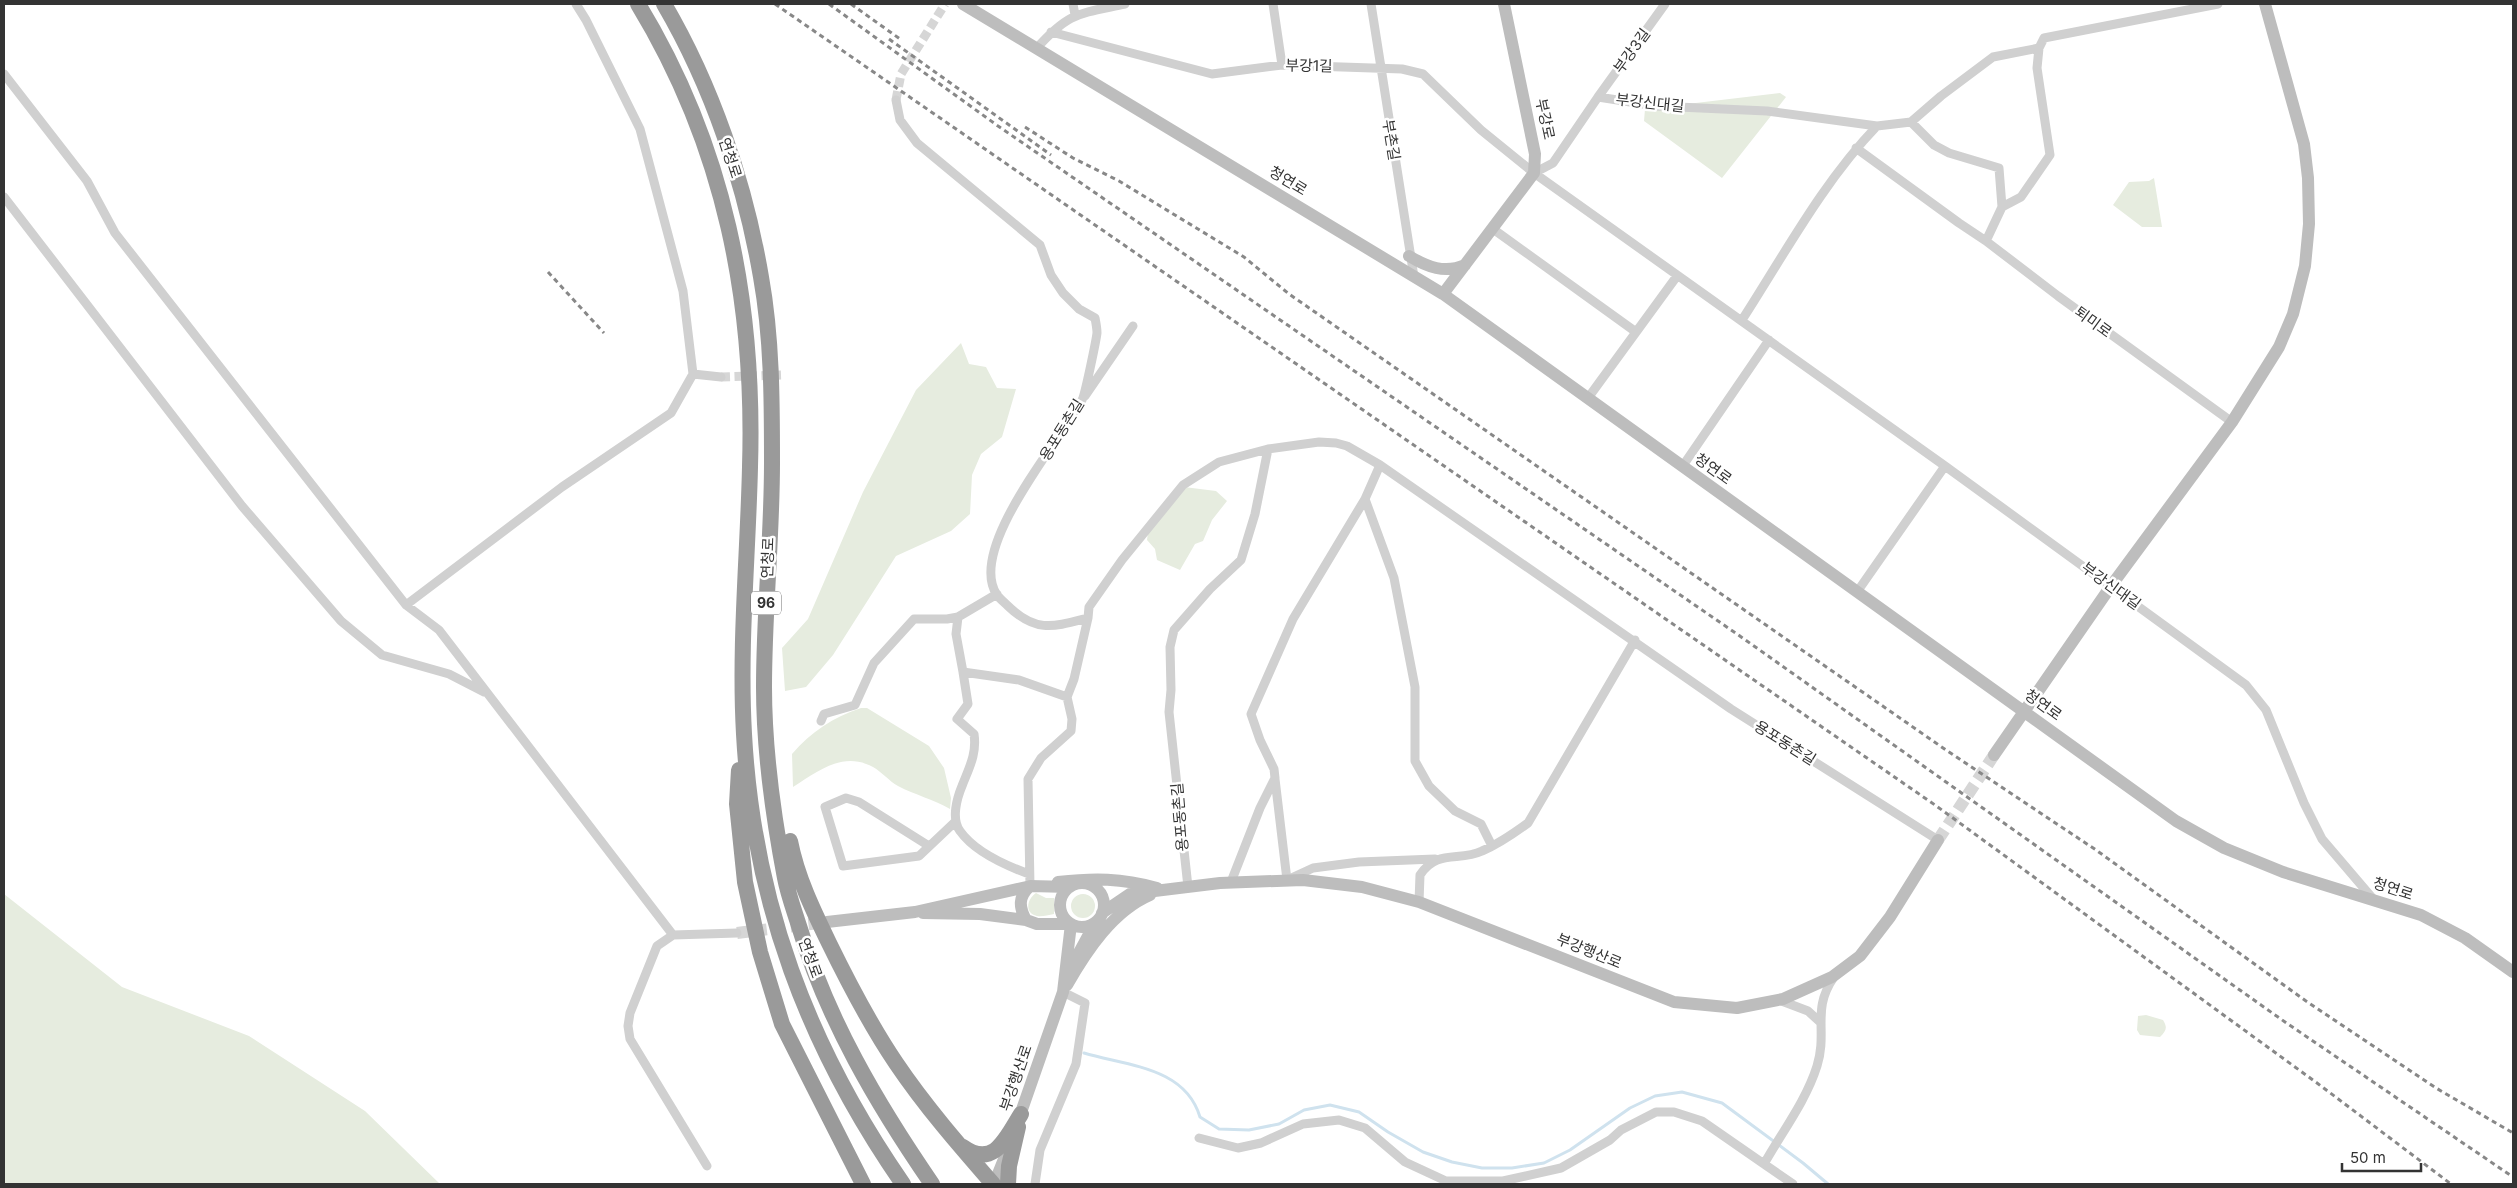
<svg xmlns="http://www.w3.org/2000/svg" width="2517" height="1188" font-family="Inter,'Noto Sans KR',sans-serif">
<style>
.green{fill:#e6ecdf}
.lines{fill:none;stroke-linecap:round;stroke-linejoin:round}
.stream{stroke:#cfe2ee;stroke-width:3}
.street-tunnel{stroke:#d6d6d6;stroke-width:9;stroke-dasharray:9 4.5;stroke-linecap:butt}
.secondary-tunnel{stroke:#d6d6d6;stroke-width:12;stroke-dasharray:12 6;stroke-linecap:butt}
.street{stroke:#d0d0d0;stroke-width:9}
.secondary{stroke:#bdbdbd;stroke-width:12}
.highway{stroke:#9a9a9a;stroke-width:16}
.rail{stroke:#888;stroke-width:3;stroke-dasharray:5 4;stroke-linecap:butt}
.labels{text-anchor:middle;stroke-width:5;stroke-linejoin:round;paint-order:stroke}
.shield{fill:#fff;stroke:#707070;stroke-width:1}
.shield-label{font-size:14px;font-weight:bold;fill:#333}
.street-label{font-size:15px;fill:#333;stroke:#fff}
</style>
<rect width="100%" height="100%" fill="#fff"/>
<path class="green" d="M1780,93l6,4 -64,81 -78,-57 1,-12z
M2154,178l8,49h-20l-29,-22 16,-23 20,-1z
M961,343l8,21 17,3 11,21 19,1 -14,48 -21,17 -9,21 -2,39 -19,17 -55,25 -63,99 -27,32 -21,4 -3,-43 26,-29 55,-127 53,-102z
M1184,487l32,4 11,10 -15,19 -9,21 -8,3 -15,26 -23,-10 -2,-11 -8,-9 1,-8z
M861,708h6l62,38 15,22 7,30 -1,11c-17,-10 -35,-14 -52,-23 -9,-5 -16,-14 -25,-19 -30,-16 -55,4 -80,20l-1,-33c19,-22 41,-37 69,-46z
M1036,893l10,5h8v16c-6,1 -12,3 -17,2 -13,-3 -10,-17 -1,-23z
M4,894l118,93 127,49 116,75 75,73h-436z
M1071 906a12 12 0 1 1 24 0a12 12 0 1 1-24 0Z
M2146,1015l17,5c5,8 3,11 -3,17l-20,-2 -3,-5 1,-14z"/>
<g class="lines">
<path class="stream" d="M1084,1053c44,13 101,14 116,64l19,12 30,1 30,-6 25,-14 26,-5 29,7 29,20 35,20 29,10 30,6h30l32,-5 26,-13 60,-42 25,-12 27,-4 40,11 81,60 25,21"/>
<path class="street-tunnel" d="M896,100l5,-26 44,-70
M721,377l60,-2"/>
<path class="secondary-tunnel" d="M1938,840l56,-85
M737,933l90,-11"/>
<path class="street" d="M1073,4l2,11
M1273,4l9,61
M1371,4l43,273
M1051,32l161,42 70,-9 120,4 21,5 58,56 53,43 411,293 301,219 20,25 38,93 18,36 52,61
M2039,48l-2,20 13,87 -29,42 -19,10 -16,34 72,55 174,126
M1036,49c33,-37 42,-35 89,-45
M4,74l83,107 28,52 291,372 33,25 234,305
M1598,97l67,-93
M896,100l4,20 17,23 123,102 11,30 12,18 16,16 16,9c1,5 2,11 2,15 -1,8 -12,62 -15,67 -22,41 -116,149 -85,195 3,4 8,8 11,11 28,27 45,21 80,12l1,-11 33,-47 61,-75 36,-23 49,-13
M1911,122l23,23 15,8 50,15 3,39
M1877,126l34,-4 30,-26 52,-39 46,-9 5,-10 174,-34
M1856,148l103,75 27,18
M1534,173l19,-10 45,-66 58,9 111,5 110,15c-54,56 -93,129 -135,194
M4,197l238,309 99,115 41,34 67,19 35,18
M1493,229l143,103
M693,374l28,3
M1085,396l48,-70
M1588,398l89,-122
M1380,465l-15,34 29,79 21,109v74l14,25 26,25 26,13 11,22
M1682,467l87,-127
M1857,592l88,-126
M997,594l-39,23 -2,17 7,38 56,8 48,17
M406,605l156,-118 109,-74 22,-39 -10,-83 -43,-162 -54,-109 -10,-16
M963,672l5,32 -11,15 17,15c3,20 -5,34 -12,52 -5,12 -11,33 -2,45 14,20 47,35 69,43
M821,721l3,-7 31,-9 19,-42 40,-44h33l11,-2
M1275,779l12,101 26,-12 46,-6 76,-3
M929,846l-70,-44 -13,-4 -21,9 18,59 76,-10 37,-35
M1231,882l29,-74 15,-30 -1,-9 -14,-29 -9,-26 42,-95 72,-120
M1030,886l-2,-107 13,-21 30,-27 1,-12 -5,-22 7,-18 14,-61
M1188,887l-19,-175 2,-22 -1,-43 4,-17 36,-41 31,-29 14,-46 13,-65 51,-7 17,1 11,3 33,19 351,244 207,131
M1419,902l1,-27c17,-26 39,-13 62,-24 17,-7 31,-17 46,-28l107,-183
M1779,1000l29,11 12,11
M1199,1138l39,10 23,-5 42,-19 36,-4 26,8 40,34 41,19h57l58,-13 49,-28 11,-10 35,-18h18l28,9 62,43
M707,1166l-77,-127 -2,-13 2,-13 27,-67 16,-11 64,-2
M1035,1184l5,-34 36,-86 9,-61 -22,-11
M1793,1184l-29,-20c18,-32 42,-63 53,-98 11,-35 -6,-56 17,-89"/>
<path class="secondary" d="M963,4l480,290 733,527 48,27 59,24 138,43 44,23 48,34
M1409,256c18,11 36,18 56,9
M1443,294l91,-121 1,-19 -31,-150
M1994,755l117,-169 121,-164 47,-75 14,-33 12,-48 4,-42 -1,-46 -4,-34 -39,-140
M1058,882c36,-4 63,-4 99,6
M1060 905a22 22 0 1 1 44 0a22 22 0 1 1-44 0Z
M923,913l57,1 46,6
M1102,913l28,-19 90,-11 83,-3 59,7 57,15 255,100 63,6 46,-9 49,-22 28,-21 30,-39 48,-77
M827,922l88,-10 116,-26
M1075,960l20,-37
M1067,985c20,-35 46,-74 83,-90
M1018,1121l45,-129 8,-68h-34l-11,-4c-7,-13 -8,-23 4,-34l40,1
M994,1184l12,-30"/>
<path class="highway" d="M638,4c87,143 117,298 112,463 -2,89 -11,178 -6,267 9,167 64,313 159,450
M664,4c48,82 81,179 97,273 11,61 11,125 11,186 0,75 -8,149 -8,224 0,64 9,128 21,191 3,16 9,32 14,48 28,93 78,178 133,258
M739,770l-2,34 8,78 15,70 22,72 81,160
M790,841c7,36 23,69 39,102 20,41 42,83 67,120 29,43 63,82 97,121
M963,1147c31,22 43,-9 58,-33
M1008,1184l1,-18 9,-39"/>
<path class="rail" d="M775,4l1160,801 382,278 134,101
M829,4l169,122 739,508 548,388 228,155
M851,4l49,35
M889,39l162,116
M1025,127l48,31 46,23 125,76 45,37 657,456 150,100 210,151 130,87 77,45
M548,272l56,61"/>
</g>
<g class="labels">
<rect class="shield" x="751" y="591.5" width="30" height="23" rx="4"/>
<g class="shield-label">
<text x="766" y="608">96</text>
</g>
<g class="street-label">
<text transform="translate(1632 51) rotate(-54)" y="5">부강3길</text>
<text transform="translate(1309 66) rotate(1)" y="5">부강1길</text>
<text transform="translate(1650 103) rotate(6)" y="5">부강신대길</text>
<text transform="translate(1545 119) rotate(78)" y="5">부강로</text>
<text transform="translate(1391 140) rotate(81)" y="5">부촌길</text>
<text transform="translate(730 158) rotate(72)" y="5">연청로</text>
<text transform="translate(1288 181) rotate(31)" y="5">청연로</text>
<text transform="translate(2093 322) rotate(36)" y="5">퇴미로</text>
<text transform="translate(1062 430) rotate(-58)" y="5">용포동촌길</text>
<text transform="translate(1713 469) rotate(36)" y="5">청연로</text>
<text transform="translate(768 558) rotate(-88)" y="5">연청로</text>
<text transform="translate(2111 586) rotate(36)" y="5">부강신대길</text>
<text transform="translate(2043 705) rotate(36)" y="5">청연로</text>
<text transform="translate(1785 743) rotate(32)" y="5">용포동촌길</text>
<text transform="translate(1180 817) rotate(-95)" y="5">용포동촌길</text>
<text transform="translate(2393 889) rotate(18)" y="5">청연로</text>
<text transform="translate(1589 951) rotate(22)" y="5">부강행산로</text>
<text transform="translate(810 958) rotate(70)" y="5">연청로</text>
<text transform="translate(1016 1078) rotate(-71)" y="5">부강행산로</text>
</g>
</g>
<rect width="2517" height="1188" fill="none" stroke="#333333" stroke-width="10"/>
<path d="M2342 1163v8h79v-8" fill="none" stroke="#333333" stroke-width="2.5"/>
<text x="2350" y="1163" font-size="15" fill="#333333" stroke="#ffffff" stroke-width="4" paint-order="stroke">50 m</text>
</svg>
